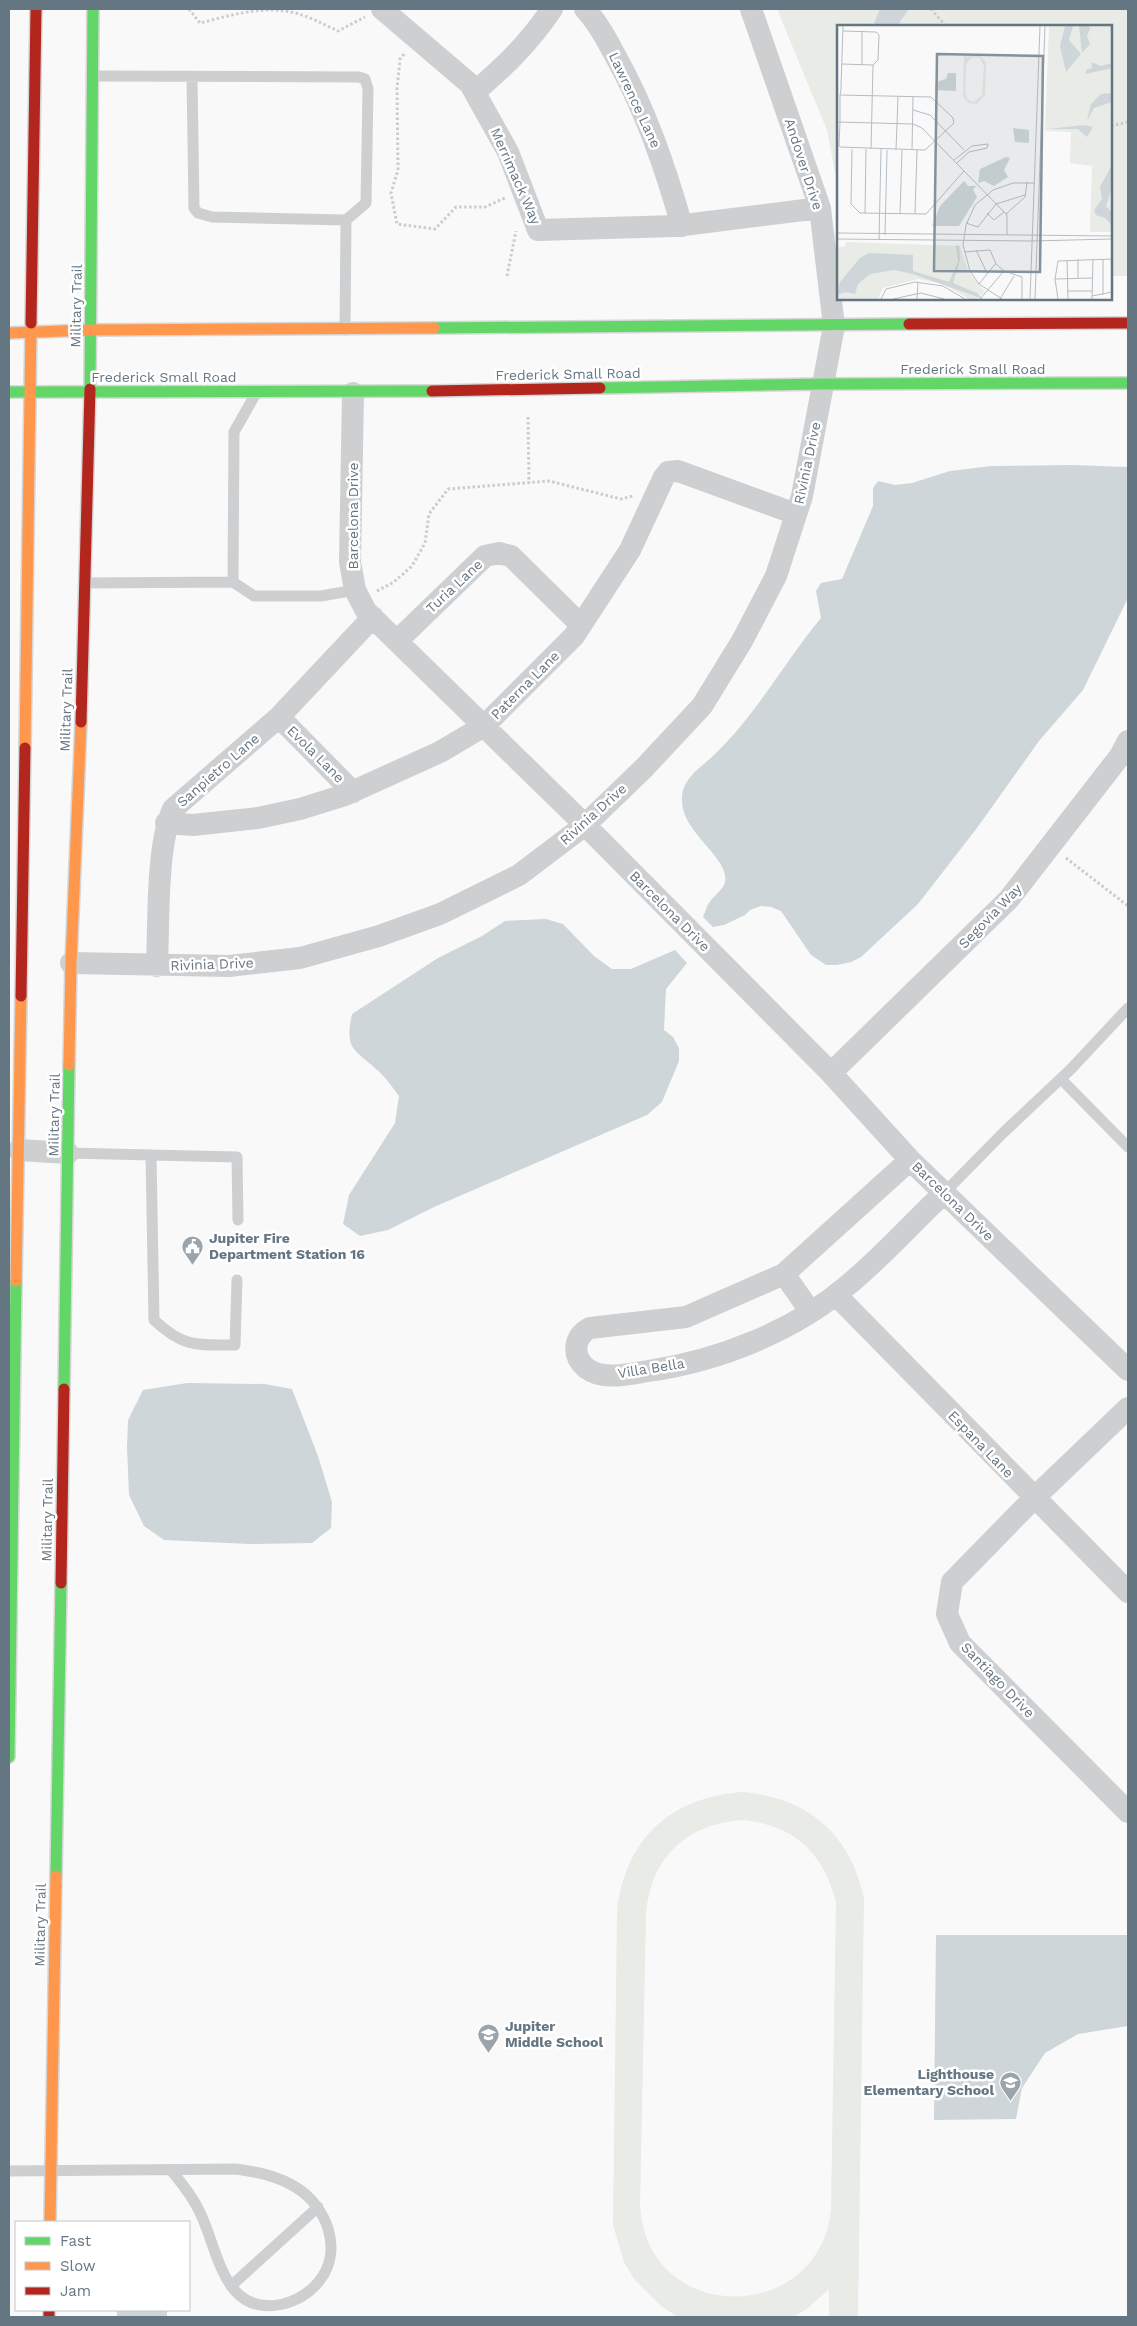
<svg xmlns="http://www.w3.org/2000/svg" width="1137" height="2326" font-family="'Work Sans',sans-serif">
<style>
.green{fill:#e8ebe6;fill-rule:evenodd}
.water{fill:#ced6d9}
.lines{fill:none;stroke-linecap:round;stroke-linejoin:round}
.fast-casing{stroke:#d5d6d7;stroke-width:14}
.slow-casing{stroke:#d5d6d7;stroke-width:14}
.jam-casing{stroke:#d5d6d7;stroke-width:14}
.path{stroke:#cbcccd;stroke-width:3;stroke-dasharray:2.5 2.5;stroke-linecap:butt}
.lane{stroke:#cecfd0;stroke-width:11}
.street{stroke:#cecfd0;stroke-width:22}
.fast{stroke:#63d668;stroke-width:11}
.slow{stroke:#ff974d;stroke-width:11}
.jam{stroke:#b3261e;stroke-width:11}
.labels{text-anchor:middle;stroke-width:5;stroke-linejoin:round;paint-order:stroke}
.street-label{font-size:14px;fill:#657683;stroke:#fff}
.poi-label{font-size:14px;font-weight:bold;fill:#657683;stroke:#fff;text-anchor:start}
.inset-road{fill:none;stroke:#b5bdc3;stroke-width:1}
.view{fill:#84929c;fill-opacity:0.15;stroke:#84929c;stroke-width:2.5}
.inset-edge{fill:none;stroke:#657683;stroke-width:2.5}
</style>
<rect width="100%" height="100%" fill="#f9f9f9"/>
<path class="green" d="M777,9h351v267h-17v-250h-273v162l-11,-58z
M743,1792c66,6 107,42 121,106l-6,419h-29v-28l-22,20 -14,8h-115l-17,-11 -27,-27 -10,-17 -11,-37 4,-312c7,-73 53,-116 126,-121zM743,1820c51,5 81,33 93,82l-5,308c-12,116 -184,116 -191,-4l6,-292c5,-57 40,-90 97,-94z"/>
<path class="water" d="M880,9h29l-12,17h-24z
M1073,465l55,2v131l-45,92 -44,51 -62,87 -59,76 -57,53 -10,5 -14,3h-11l-15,-10 -30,-44 -10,-4 -10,-1 -11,4 -5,5 -21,10 -11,2 -10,-10c2,-4 3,-10 6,-14 4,-7 14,-13 16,-21 5,-24 -43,-49 -43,-81 -1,-22 17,-32 31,-45 43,-41 70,-92 108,-138l-5,-27 5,-8 21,-4 31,-73v-18l5,-7 17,4 17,-2 38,-12 41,-5z
M546,919l17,5 31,32 18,13h19l44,-19 12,13 -21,26 -2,41 9,7 6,11v13l-17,41 -15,13 -213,92 -46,23 -28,6 -17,-12 6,-29 46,-72 4,-27c-7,-9 -14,-20 -23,-27 -24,-21 -31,-21 -24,-55l86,-56 44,-22 23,-15z
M187,1383l78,1 27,5 26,67 14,46 -1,26 -19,15 -63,1 -85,-4 -20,-14 -15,-31 -2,-48 1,-27 15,-30z
M936,1935h192v91l-50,8 -33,19 -23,35 -6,31 -82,1z
M117,2310h50v7h-50z"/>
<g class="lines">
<defs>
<path id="fast" d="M434,328l475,-4
M600,388l223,-4 305,-1
M90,389l3,-380
M9,392l423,-1
M64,1389l5,-324
M9,1757l7,-476
M56,1876l5,-293"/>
<path id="slow" d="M9,333l81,-3 344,-2
M25,748l6,-425
M69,1065l2,-102 10,-241
M16,1281l5,-285
M50,2222l6,-346"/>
<path id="jam" d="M31,323l5,-314
M909,324l219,-1
M432,391l168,-3
M81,722l9,-333
M21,996l4,-248
M61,1583l3,-194
M49,2310v7"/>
</defs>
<use href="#fast" class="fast-casing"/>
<use href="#slow" class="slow-casing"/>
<use href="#jam" class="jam-casing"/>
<path class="path" d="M189,9l11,14c32,-8 66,-19 99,-9 13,4 26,11 39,17l27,-14
M931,9l15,17h4
M404,54l-4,5 -3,30 1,81 -7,23 6,31 38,5 21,-22h29l20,-9
M1111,126l17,-4
M507,276l9,-45
M528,417l1,66
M377,591l17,-9 18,-16 13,-23 4,-29 19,-25 101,-8 72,18 12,-3
M1066,858l62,48"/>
<path class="lane" d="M93,76l266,1 6,2 3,10 -2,114 -20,17
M192,77l2,131 4,5 14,4 134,3 -1,110
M233,582l21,14h67l34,-6
M85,583l148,-1 1,-150 21,-37
M1061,1079l67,68
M68,1153l83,2 3,165c30,28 43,25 81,25l2,-65
M151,1155l86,2 1,63
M944,1193l59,-60 68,-64 57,-61
M9,2171l227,-2c22,3 42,7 61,19 30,19 46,62 23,92 -10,13 -21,20 -37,24 -58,13 -64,-49 -81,-87 -7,-17 -19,-32 -31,-47
M231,2286l87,-79"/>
<path class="street" d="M382,9l88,75 38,68 30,78 138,-4 144,-18
M585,9c13,14 22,31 31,48 30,54 49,110 66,169
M475,92c32,-28 53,-48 77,-83
M353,393l-3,169 5,28 11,21 219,214 246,248 79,87 218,210
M397,641l88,-85 14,-3 12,3 70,69
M279,717l74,75
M166,823l27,2 65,-7 42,-9 45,-14 95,-43 44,-26 90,-90 56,-86 34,-73 4,-5 10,-1 118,43
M71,963l158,3 71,-8 79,-22 61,-22 79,-39 66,-50 59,-57 58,-62 40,-65 34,-65 26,-80 32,-170 -14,-118 -69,-199
M157,966c2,-43 -1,-120 16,-157l106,-92 94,-100
M831,1073l178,-174 111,-143 8,-15
M19,1150l49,3
M910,1160l-126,114 -98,43 -96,11c-17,9 -18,28 -4,40 17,13 43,6 62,3 71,-10 146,-40 200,-86 34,-28 64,-62 96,-92
M784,1274l26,37
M836,1295l292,297
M1128,1408l-94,90 -82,84 -5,32 13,29 168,169"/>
<use href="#fast" class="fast"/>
<use href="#slow" class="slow"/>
<use href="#jam" class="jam"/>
</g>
<defs>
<symbol id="civic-pin" viewBox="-11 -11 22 30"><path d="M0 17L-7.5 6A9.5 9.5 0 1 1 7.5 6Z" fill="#99a4ac" stroke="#fff"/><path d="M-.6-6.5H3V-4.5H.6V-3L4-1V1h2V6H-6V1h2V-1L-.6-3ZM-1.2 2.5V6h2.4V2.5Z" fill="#fff"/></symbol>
<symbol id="school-pin" viewBox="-11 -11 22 30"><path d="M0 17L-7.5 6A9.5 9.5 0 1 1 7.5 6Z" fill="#99a4ac" stroke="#fff"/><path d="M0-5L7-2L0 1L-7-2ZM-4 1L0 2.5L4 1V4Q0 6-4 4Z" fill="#fff"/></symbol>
</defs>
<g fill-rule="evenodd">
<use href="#civic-pin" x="180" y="1234" width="25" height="34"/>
<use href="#school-pin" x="476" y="2022" width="25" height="34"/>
<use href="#school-pin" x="998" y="2070" width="25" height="34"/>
</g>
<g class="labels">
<g class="street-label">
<text transform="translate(635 100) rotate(65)" y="5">Lawrence Lane</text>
<text transform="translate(804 164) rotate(72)" y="5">Andover Drive</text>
<text transform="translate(516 176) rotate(66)" y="5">Merrimack Way</text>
<text transform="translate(76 306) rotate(-89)" y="5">Military Trail</text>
<text x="973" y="374">Frederick Small Road</text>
<text transform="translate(568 374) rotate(-1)" y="5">Frederick Small Road</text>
<text x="164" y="382">Frederick Small Road</text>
<text transform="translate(807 463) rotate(-78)" y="5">Rivinia Drive</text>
<text transform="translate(353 516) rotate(-90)" y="5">Barcelona Drive</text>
<text transform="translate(454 586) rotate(-43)" y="5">Turia Lane</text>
<text transform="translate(525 685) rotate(-45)" y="5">Paterna Lane</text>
<text transform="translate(66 710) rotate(-88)" y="5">Military Trail</text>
<text transform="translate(316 754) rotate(45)" y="5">Evola Lane</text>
<text transform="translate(218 770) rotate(-41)" y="5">Sanpietro Lane</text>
<text transform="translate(593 814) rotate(-42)" y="5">Rivinia Drive</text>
<text transform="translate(670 911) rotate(45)" y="5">Barcelona Drive</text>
<text transform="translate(990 916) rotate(-46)" y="5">Segovia Way</text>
<text transform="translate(212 964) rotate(-2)" y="5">Rivinia Drive</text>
<text transform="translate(54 1115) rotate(-89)" y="5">Military Trail</text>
<text transform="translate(953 1201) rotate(44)" y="5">Barcelona Drive</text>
<text transform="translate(651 1368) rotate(-9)" y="5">Villa Bella</text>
<text transform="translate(981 1444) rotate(46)" y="5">Espana Lane</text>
<text transform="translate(47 1520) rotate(-89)" y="5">Military Trail</text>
<text transform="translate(998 1680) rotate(46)" y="5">Santiago Drive</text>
<text transform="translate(40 1925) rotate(-89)" y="5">Military Trail</text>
</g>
<g class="poi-label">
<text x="209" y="1243">Jupiter Fire<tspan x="209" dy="16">Department Station 16</tspan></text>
<text x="505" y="2031">Jupiter<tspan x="505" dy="16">Middle School</tspan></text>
<text x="994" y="2079" text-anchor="end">Lighthouse<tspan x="994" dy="16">Elementary School</tspan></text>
</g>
</g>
<g transform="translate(837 25)">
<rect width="275" height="275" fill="#f9f9f9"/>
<path d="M212,1h63v206h-22l2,-66 -22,-3 1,-31 -26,-1zM127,29l2,3 13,-2 7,7 -1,33 -8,9 -9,-1 -5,-7zM135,32l8,1 4,8 -2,30 -9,6 -6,-3 -2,-7 1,-28zM1,217v5h7l1,-5 114,4 8,25 17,21 -9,7h-7l-26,-15 -25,-5 -35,9 -5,11h-41z" fill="#e8ebe6" fill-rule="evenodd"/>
<path d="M228,1h8l-4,14 12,14 -15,18 -6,-26zM242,1h10l1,3 -3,7 3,8 -8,9zM254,37l10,4 11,-3v5l-26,6v-4l6,-2zM111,48h8v18l-21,-1 1,-8 10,-3zM275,68v9l-18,6 -7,13 4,-17 10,-10zM247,100l9,2 -6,10 -9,-8h-30zM176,103l16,2v13l-14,-1zM169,132l4,1 -6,12 4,7 -14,9 -10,-5 -6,2 2,-14zM275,140v22l-6,19 6,7v12l-7,-7 -9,-3 -2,-5 8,-11 -2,-12zM127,156l4,5h8l-3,4 4,7 -18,29h-27l8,-20zM119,220l3,1 1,14 -7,23 24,10 6,6 -70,-25 -19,-4 -24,4 -12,10 -3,10 -10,-2 -8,3 3,-13 20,-24 9,-5 44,2v16l36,11 9,-20z" fill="#ced6d9"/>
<path class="inset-road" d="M274,1l1,18M6,6l33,1 3,3 -1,25 -5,5 -2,84M5,39l31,1M25,39v-32M3,70l91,2 22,21 1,5 -29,27 -85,-3 -1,-2 1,-23v-27l1,-5v-3l2,-61M76,85l17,5 34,35M0,97l76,2 9,4 85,87v20M15,124l-1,55 9,9 66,1 38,-43M59,125l2,-53M75,125l1,-53M117,135l18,-14 16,-2 -1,4 -18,4 -12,11M28,188l1,-64M150,188l7,7 10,-8M63,189l2,-64M78,189l2,-64M169,189l19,-17 2,-15M129,198l12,4 18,-23 29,-9M0,208l275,3M48,210l2,-85M0,214l195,2 80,-2M42,215l2,-91M139,225l11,23M127,227l26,-2 6,14 8,7 18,6v22M230,235l1,39M241,253v-19M218,254l37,-1M142,259l17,-21M230,266h25M266,270v-36M255,271l20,-4M44,274l5,-10 29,-7 28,4 22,13M56,274l28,-6 23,6M80,274l1,-17M143,274l24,-28M163,274l14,-23M165,274l-23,-15 -9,-13 -7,-26 3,-20 9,-20 18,-15 20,-7h22M193,274l10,-273M198,274l10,-273M221,274l-3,-20 3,-18 54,-2M255,274l1,-40"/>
<path class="view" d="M100,29l106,2 -3,216 -106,-1z"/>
<rect width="275" height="275" class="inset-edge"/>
</g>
<rect width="1137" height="2326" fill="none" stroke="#657683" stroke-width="20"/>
<rect x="15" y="2221" width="175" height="90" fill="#ffffff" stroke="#c1c8cd"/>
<rect x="25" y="2237" width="25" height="8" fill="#63d668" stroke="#c1c8cd"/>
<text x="60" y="2246" font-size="15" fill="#657683">Fast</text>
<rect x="25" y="2262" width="25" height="8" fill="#ff974d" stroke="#c1c8cd"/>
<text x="60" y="2271" font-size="15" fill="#657683">Slow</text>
<rect x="25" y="2287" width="25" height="8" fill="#b3261e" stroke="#c1c8cd"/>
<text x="60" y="2296" font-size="15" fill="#657683">Jam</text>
</svg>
